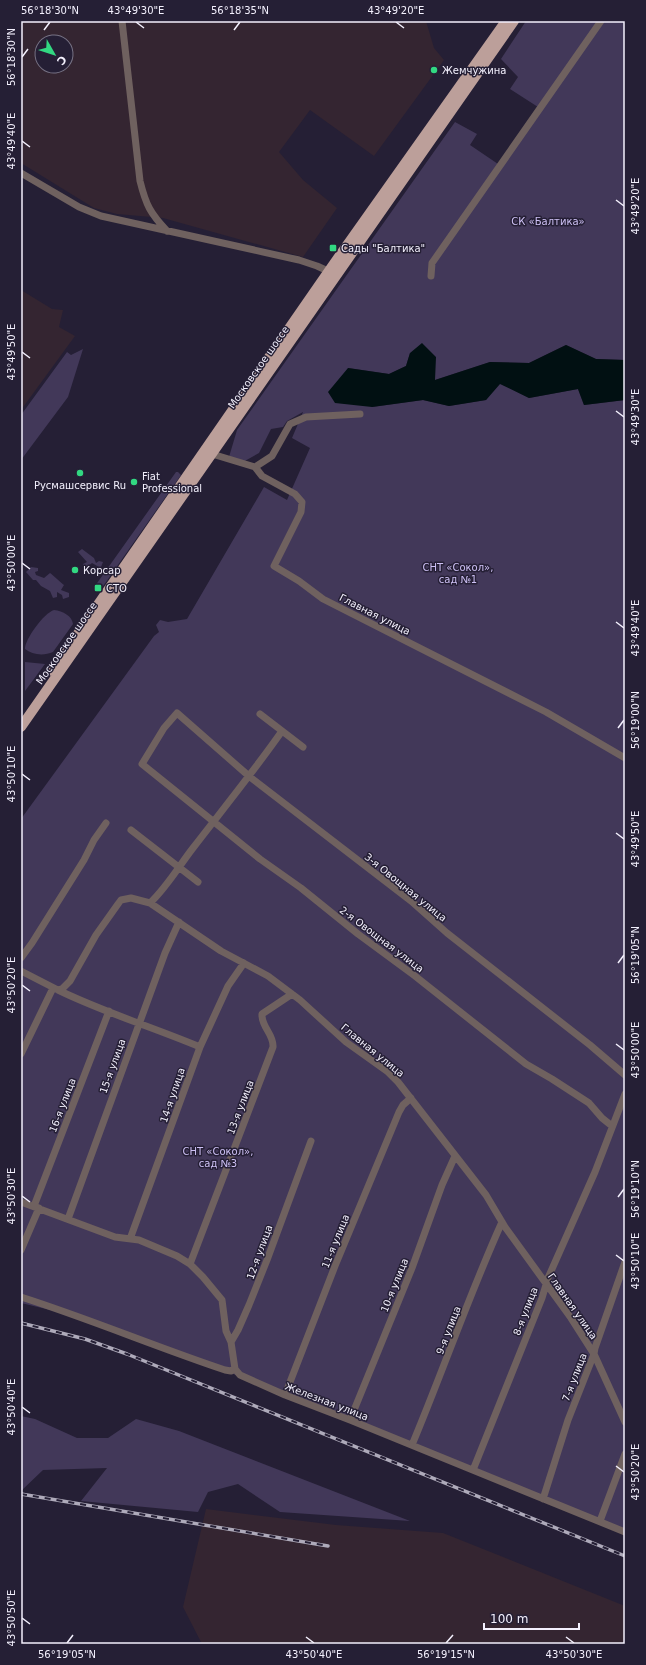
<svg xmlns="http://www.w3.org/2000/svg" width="646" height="1665" font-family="'DejaVu Sans',sans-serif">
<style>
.industrial{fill:#342531;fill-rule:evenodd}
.green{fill:#423859}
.water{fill:#011012}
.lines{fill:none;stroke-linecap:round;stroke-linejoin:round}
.street{stroke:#6f615f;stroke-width:7}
.primary{stroke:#bc9f9a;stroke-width:10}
.rail-casing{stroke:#aeaaba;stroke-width:3.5}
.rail{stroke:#251f35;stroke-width:2;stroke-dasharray:6;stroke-linecap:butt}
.ticks{fill:none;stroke:#f3f0fd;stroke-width:1.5}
.poi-dot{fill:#32d882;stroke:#251f35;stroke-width:1.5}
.labels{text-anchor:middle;stroke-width:3;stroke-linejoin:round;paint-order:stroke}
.poi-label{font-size:10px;fill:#f3f0fd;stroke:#251f35;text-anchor:start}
.park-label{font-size:10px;fill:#cec1f5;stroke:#251f35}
.street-label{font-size:10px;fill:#f3f0fd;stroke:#251f35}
.neatline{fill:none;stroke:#f3f0fd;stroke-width:1.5}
.ticks-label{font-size:10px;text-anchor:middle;fill:#f3f0fd}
</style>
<rect width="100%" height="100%" fill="#251f35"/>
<path class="industrial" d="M21,21h405l8,27 10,12 -70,96 -64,-46 -31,42 24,28 34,28 -34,49 -140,-39 -46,-4 -23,-6 -73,-45zM42,42h24v24h-24z
M21,290l31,19 11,1 -4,17 16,9 -54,74z
M206,1509l130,16 107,8 182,73v38h-423l-19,-37z"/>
<path class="green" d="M526,21h99v339l-29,-1 -30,-14 -37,18 -39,-1 -55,18 -25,-27 -4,13 -17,8 -41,-6 24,39 51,-7 26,6 37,-6 14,-17 29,15 49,-9 6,16 41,-5v1134l-465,-190 -97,-31 -42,-10v-484l133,-183 5,-4 -3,-7 4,-5 8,2 19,-3 77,-132 23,13 23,-52 -18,-10 11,-26 -16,9 -4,6 -12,2 -12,24 -16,9 -14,-5 8,-27 218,-308 22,12 -7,11 28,19 40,-57 -28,-18 8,-12 -17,-18z
M83,349l-15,48 -47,63v-45l46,-63 4,3z
M176,472h2l3,3 -82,117h-4l-1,-2 1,-4z
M82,549l12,9 2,5 3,-2 4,1 -2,5h-2l-7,-4 -6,5 3,4 -4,2 -2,-10 4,-2 -9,-10z
M31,567l7,1v3l-3,1 1,3 8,3 6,-5c2,1 12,11 14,12l-3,5 8,3v4l-6,2 -1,-4 -5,-3v5l-4,1 -3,-7 -9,-5 -5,-6h-3l-7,-8z
M54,610c9,1 18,6 19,14l-20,28c-9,4 -21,3 -28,-3 0,-10 19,-36 29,-39z
M25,662l20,2 -20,27z
M21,1416l14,3 42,19h31l28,-19 43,12 231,90 -130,-9 -42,-28 -30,8 -10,20 -117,-11 26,-33 -64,2 -22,21z"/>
<path class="water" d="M422,343l14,14 -1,23 55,-18 39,1 37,-18 30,14 29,1v40l-41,5 -6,-16 -49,9 -29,-14 -14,16 -37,6 -26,-6 -51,7 -37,-4 -7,-11 20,-24 41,6 17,-8 4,-13z"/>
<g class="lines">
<path class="street" d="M122,21l18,160c6,24 10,32 27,50
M21,173l58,34 22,9 198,44 18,6 11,5
M431,276l1,-13 169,-242
M212,454l43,13 7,9 33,18 7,8 -1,10 -27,54 25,15 24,18 223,113 79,46
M255,467l17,-11 18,-32 16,-7 54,-3
M260,714l43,33
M131,830l67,52
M150,903c17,-16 29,-37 43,-55 30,-39 61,-77 89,-117
M21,958l11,-15 52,-83 10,-20 12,-17
M21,971l37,19 4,-1 8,-8 26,-46 22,-31 3,-4 10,-2 19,5 71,48 47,25 32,24 46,42 42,30 10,10 88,113 19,32 66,91 23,36 31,68
M58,990c45,22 94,37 142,57
M21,1054l32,-66
M612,1126l-10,-8 -13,-15 -37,-24 -26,-15 -111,-88 -57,-42 -57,-46 -41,-29 -118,-95 22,-36 13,-15 73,64 161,124 36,32 143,112 35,30
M21,1202l94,35 24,3 38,16 13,8 13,13 19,23 4,31 5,11
M34,1206l75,-195
M68,1219l97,-266 14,-31
M130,1239l70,-192 28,-61 16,-23
M21,1250l18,-42
M190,1264l83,-217c1,-13 -12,-20 -11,-33l30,-20
M21,1297c69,22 135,50 204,73l6,1 4,-2 5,6 45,20 65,25 275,112
M235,1369l-4,-27 7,-12 11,-25 18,-45 44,-119
M285,1395l50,-129 64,-154 4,-7 8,-7
M350,1420l62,-152 30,-83 13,-29
M412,1445c31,-74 57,-150 90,-223
M473,1470l69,-172 6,-20 47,-106 30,-78
M543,1499l25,-79 26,-66 1,-6 30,-86
M600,1521l25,-67"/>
<path class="primary" d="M52,671l281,-406 173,-244
M21,727l493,-706"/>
<defs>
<path id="rail" d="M21,1323l64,16 42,15 498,202
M21,1494l307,52"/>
</defs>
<use href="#rail" class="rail-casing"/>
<use href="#rail" class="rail"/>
</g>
<path class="ticks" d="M136,22l8,6M396,22l8,6M44,30l6,-8M234,30l6,-8M22,57l6,-8M22,141l8,6M616,200l8,6M22,352l8,6M616,411l8,6M22,563l8,6M616,622l8,6M618,728l6,-8M22,774l8,6M616,833l8,6M618,963l6,-8M22,985l8,6M616,1044l8,6M22,1196l8,6M618,1197l6,-8M616,1255l8,6M22,1407l8,6M616,1466l8,6M22,1618l8,6M306,1637l8,6M566,1637l8,6M67,1643l6,-8M446,1643l7,-8"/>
<g class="poi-dot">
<circle cx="434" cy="70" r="4"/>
<rect x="329" y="244" width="8" height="8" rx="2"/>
<circle cx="80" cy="473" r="4"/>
<circle cx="134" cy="482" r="4"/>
<circle cx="75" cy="570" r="4"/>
<rect x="94" y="584" width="8" height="8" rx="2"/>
</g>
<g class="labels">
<g class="poi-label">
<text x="442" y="74">Жемчужина</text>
<text x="341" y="252">Сады "Балтика"</text>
<text x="142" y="480">Fiat<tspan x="142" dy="12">Professional</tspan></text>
<text x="80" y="489" text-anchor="middle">Русмашсервис Ru</text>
<text x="83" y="574">Корсар</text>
<text x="106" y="592">СТО</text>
</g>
<g class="park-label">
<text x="548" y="225">СК «Балтика»</text>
<text x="458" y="571">СНТ «Сокол»,<tspan x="458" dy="12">сад №1</tspan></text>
<text x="218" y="1155">СНТ «Сокол»,<tspan x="218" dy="12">сад №3</tspan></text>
</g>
<g class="street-label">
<text transform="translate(258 367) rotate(-55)" y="4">Московское шоссе</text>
<text transform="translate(375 614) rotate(27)" y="4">Главная улица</text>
<text transform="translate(66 643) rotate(-55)" y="4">Московское шоссе</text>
<text transform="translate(406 887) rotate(39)" y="4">3-я Овощная улица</text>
<text transform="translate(382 939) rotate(37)" y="4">2-я Овощная улица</text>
<text transform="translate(373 1050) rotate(39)" y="4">Главная улица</text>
<text transform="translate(112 1066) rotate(-70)" y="4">15-я улица</text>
<text transform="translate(172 1095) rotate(-71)" y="4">14-я улица</text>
<text transform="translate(62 1105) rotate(-69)" y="4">16-я улица</text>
<text transform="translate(240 1107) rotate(-69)" y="4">13-я улица</text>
<text transform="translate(335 1241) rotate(-68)" y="4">11-я улица</text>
<text transform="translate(259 1252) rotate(-70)" y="4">12-я улица</text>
<text transform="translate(394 1285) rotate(-68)" y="4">10-я улица</text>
<text transform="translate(573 1306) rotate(55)" y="4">Главная улица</text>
<text transform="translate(525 1311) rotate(-69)" y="4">8-я улица</text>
<text transform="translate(448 1330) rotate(-69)" y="4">9-я улица</text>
<text transform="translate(574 1377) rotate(-69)" y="4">7-я улица</text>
<text transform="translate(327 1401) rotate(21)" y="4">Железная улица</text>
</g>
</g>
<rect width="646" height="1665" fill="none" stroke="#251f35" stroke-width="44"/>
<g transform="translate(54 54) rotate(129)"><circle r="19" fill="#251f35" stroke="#777385"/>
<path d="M0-3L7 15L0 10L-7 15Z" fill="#32d882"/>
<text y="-6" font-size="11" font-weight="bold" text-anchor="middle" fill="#f3f0fd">С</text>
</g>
<path d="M484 1623v6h95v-6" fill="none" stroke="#f3f0fd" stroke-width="2"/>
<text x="490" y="1623" font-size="12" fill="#f3f0fd" stroke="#251f35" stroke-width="3" paint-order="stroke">100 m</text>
<rect x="22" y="22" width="602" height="1621" class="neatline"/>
<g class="ticks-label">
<text x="50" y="14">56°18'30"N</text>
<text x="136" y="14">43°49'30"E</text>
<text x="240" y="14">56°18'35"N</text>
<text x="396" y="14">43°49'20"E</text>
<text transform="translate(11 57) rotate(-90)" y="4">56°18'30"N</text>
<text transform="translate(11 141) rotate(-90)" y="4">43°49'40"E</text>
<text transform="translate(635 206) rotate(-90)" y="4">43°49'20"E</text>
<text transform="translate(11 352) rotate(-90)" y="4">43°49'50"E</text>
<text transform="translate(635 417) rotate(-90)" y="4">43°49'30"E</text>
<text transform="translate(11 563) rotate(-90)" y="4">43°50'00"E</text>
<text transform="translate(635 628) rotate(-90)" y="4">43°49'40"E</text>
<text transform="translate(635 720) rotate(-90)" y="4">56°19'00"N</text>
<text transform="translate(11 774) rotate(-90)" y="4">43°50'10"E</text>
<text transform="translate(635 839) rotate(-90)" y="4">43°49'50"E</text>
<text transform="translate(635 955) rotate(-90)" y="4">56°19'05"N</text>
<text transform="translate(11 985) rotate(-90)" y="4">43°50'20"E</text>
<text transform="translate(635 1050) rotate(-90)" y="4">43°50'00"E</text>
<text transform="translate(635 1189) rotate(-90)" y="4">56°19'10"N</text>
<text transform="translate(11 1196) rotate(-90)" y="4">43°50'30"E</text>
<text transform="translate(635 1261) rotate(-90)" y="4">43°50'10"E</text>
<text transform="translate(11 1407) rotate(-90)" y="4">43°50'40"E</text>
<text transform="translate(635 1472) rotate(-90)" y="4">43°50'20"E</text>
<text transform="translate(11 1618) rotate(-90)" y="4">43°50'50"E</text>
<text x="67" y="1658">56°19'05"N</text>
<text x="314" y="1658">43°50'40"E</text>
<text x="446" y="1658">56°19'15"N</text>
<text x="574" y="1658">43°50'30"E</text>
</g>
</svg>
